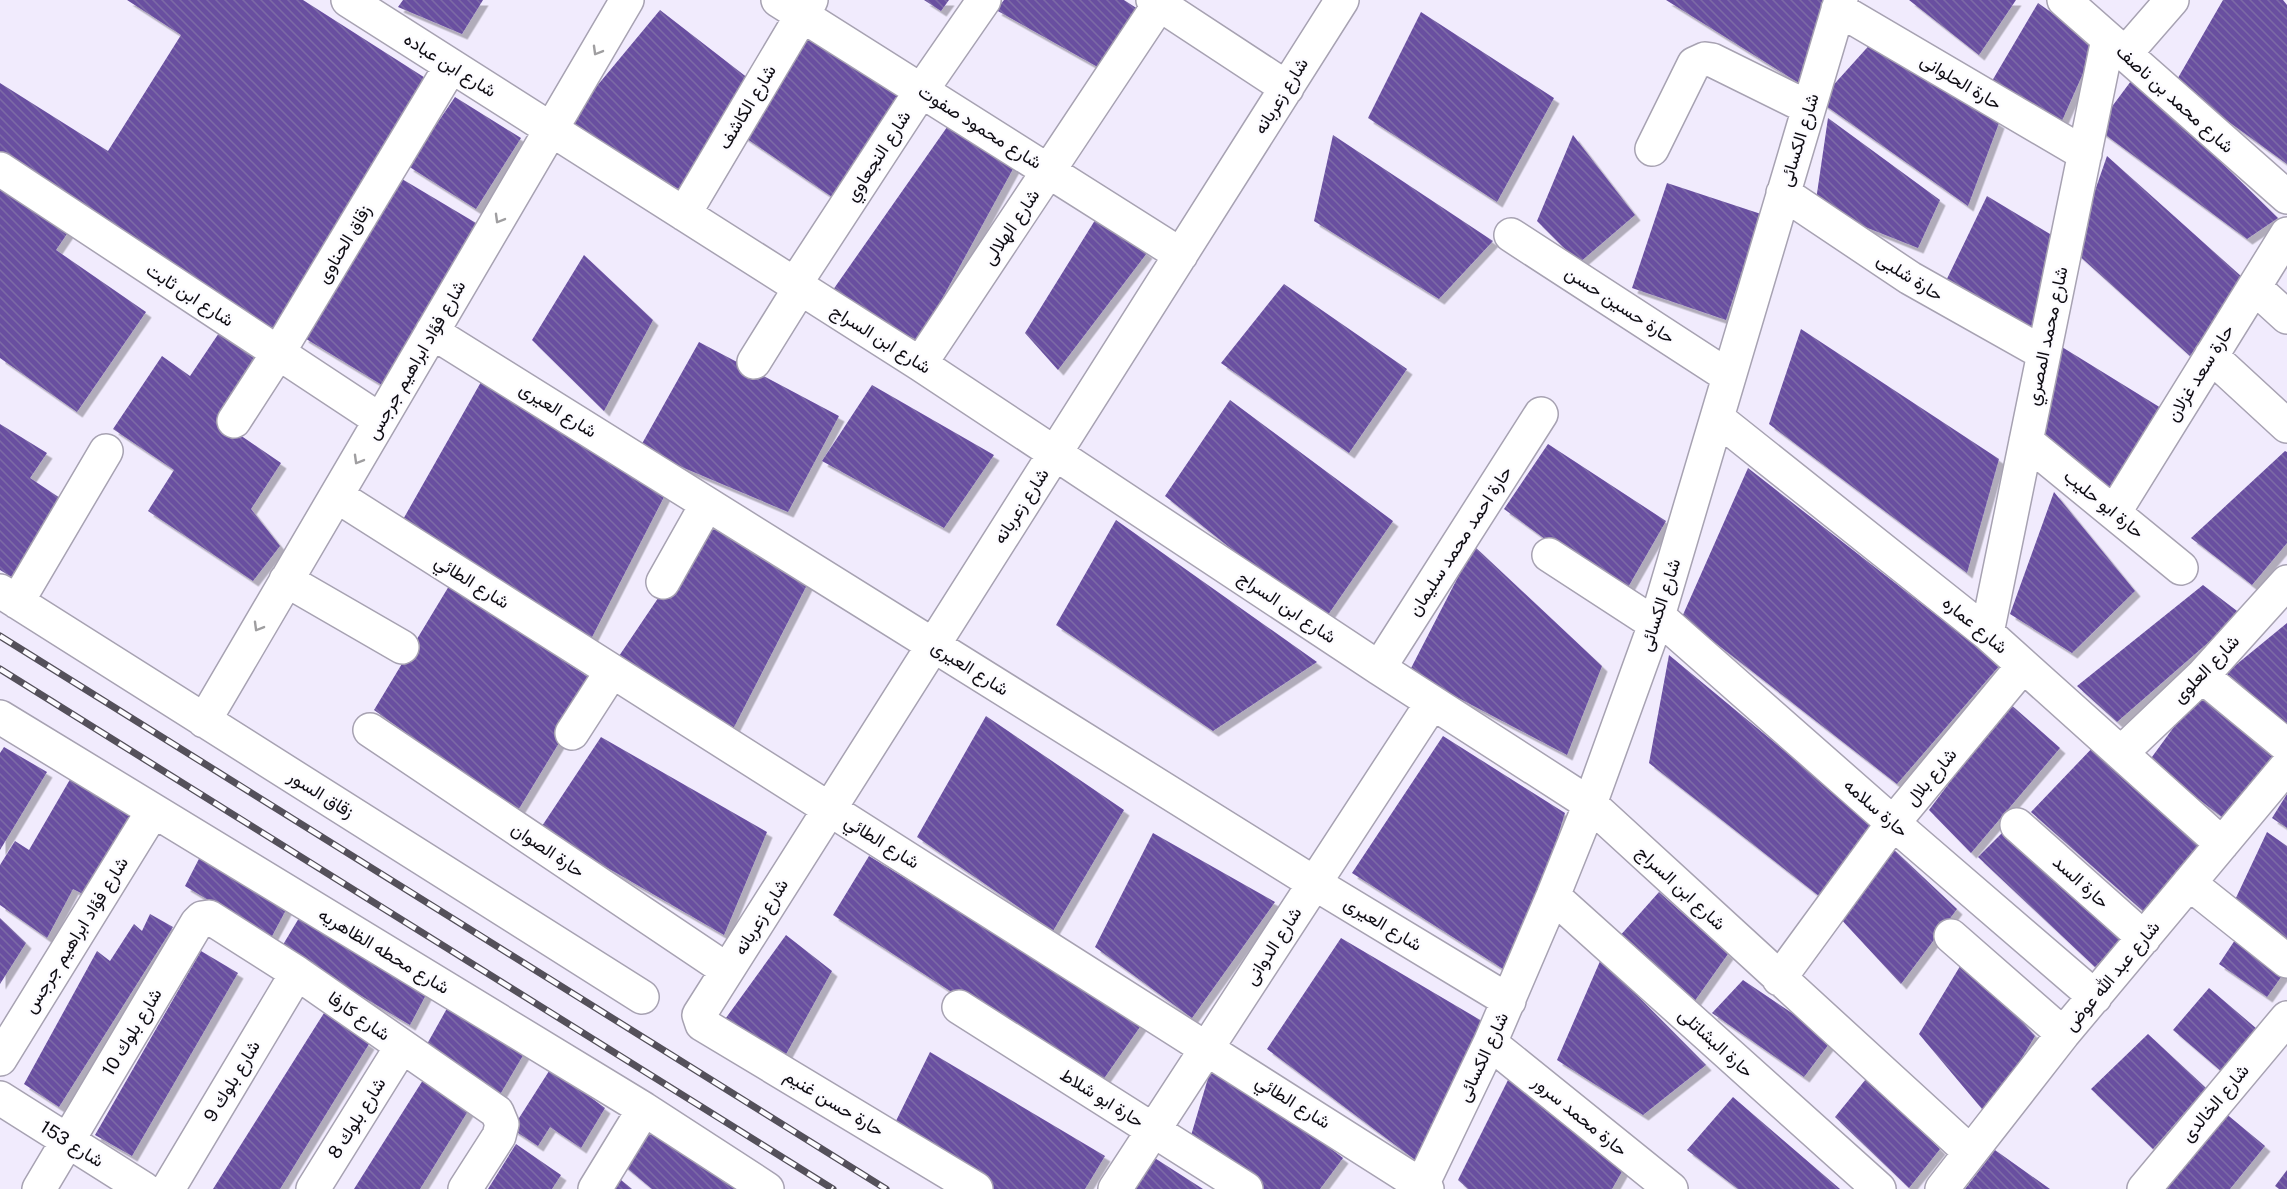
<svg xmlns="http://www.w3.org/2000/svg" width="2287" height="1189" font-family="'Public Sans',Vazirmatn,sans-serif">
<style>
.building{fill:url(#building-back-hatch);filter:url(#shadow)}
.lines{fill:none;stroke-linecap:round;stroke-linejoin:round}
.street-casing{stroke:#a7a2b2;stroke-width:36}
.street{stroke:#fff;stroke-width:33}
.rail-casing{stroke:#54505a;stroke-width:7}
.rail{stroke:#fcfbff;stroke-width:4.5;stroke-dasharray:14;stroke-linecap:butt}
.oneway{stroke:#9f9ea0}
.labels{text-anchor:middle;stroke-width:4.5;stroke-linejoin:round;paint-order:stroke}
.street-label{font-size:18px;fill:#0e0c12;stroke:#fcfbff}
</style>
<defs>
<pattern id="building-back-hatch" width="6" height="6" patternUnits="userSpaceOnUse" patternTransform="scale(1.5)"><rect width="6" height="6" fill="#6950a0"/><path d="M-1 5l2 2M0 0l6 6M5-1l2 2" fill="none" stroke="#7c6aa6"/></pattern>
<filter id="shadow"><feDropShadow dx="5.5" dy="5.5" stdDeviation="0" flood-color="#0004"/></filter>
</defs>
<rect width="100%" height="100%" fill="#f1ebfd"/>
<path class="building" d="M127,0h176l127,81 -158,253 -272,-173v-78l108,68 73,-116z
M403,0h80l-21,34 -64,-27z
M924,0h25l-8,11z
M1004,0h120l17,11 -38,59 -107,-60z
M1666,0h157l-21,85z
M1909,0h107l-37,55z
M2223,0h60l4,5v159l-112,-81z
M2038,3l58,41 -35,79 -69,-42z
M660,10l93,72 -73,108 -113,-68z
M1421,12l133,86 -57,104 -129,-84z
M807,32l96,60 -68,107 -95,-65z
M1874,40l125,83 -31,83 -149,-105z
M2134,77l144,141 -31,21 -151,-111z
M455,97l66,41 -45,71 -68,-43z
M1828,118l112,82 -22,48 -103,-41z
M952,120l67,38 -100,183 -91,-44z
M1333,135l160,106 -54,58 -125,-78z
M1573,135l62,80 -56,48 -42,-42z
M2107,156l135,121 -52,79 -116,-105z
M0,176l73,49 -17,25 90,62 -69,100 -77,-54z
M397,176l79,47 -94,162 -79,-48z
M1667,183l94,31 -35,106 -94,-32z
M1987,196l73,44 -26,96 -91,-49z
M1097,217l50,36 -89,117 -33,-37z
M584,255l69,65 -49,91 -72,-71z
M1284,284l123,85 -58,84 -128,-90z
M225,324l43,29 -47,69 60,41 -30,46 29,37 -27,35 -105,-70 26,-41 -61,-41 49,-73 28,20z
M1801,329l198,130 -32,114 -198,-149z
M699,342l140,74 -51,96 -149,-63z
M2062,347l99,61 -48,91 -79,-60z
M481,382l184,113 -75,146 -189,-118z
M872,385l122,70 -50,73 -122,-67z
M1230,400l163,121 -70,101 -158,-126z
M0,424l47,29 -17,25 33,22 -50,78 -13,-8z
M1548,444l118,77 -43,75 -119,-87z
M2285,451l2,1v91l-35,42 -61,-47z
M1748,468l252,197 -103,119 -215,-167z
M2054,492l81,99 -63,62 -62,-39z
M1116,520l201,142 -104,69 -157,-106z
M710,521l100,58 -78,152 -115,-72z
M1474,546l128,120 -35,89 -158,-83z
M2203,585l38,29 -124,108 -40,-36z
M449,586l147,96 -79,130 -143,-102z
M2287,623v107l-61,-57z
M1669,655l205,170 -55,71 -170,-133z
M2198,694l85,65 -52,65 -82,-63z
M2009,703l51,45 -89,105 -42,-43z
M986,716l138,94 -71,121 -136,-94z
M1443,736l122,77 -51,163 -162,-103z
M601,737l166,95 -43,103 -184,-106z
M2097,743l106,97 -51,79 -121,-107z
M4,747l43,25 -47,78v-97z
M72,776l66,37 -49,84 -16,-8 -26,49 -47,-33v-40l15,-24 14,9z
M2287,794v34l-15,-10z
M2006,829l116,110 -27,28 -117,-110z
M2267,832l20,14v96l-53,-40z
M1153,833l122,69 -83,116 -97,-71z
M1890,846l67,63 -56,75 -62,-67z
M203,851l84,57 -16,30 -86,-52z
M869,856l273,168 -44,63 -265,-172z
M1659,892l69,62 -39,55 -71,-71z
M302,913l126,78 -18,34 -129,-77z
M150,914l23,13 -114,180 -35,-23 73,-133 13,10 24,-37 8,7z
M0,918l26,25 -26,41z
M786,935l46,36 -47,85 -62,-34z
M2237,937l49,33 -19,27 -48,-33z
M1341,938l146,86 -61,144 -159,-119z
M201,951l37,22 -106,183 -37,-21z
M1965,958l70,78 -48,79 -68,-81z
M1601,959l105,106 -63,50 -86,-55z
M1743,980l89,60 -28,37 -92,-64z
M2209,988l48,41 -36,42 -48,-41z
M450,1003l75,49 -30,51 -73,-50z
M324,1013l45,31 -89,145h-67z
M2148,1034l58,54 -53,61 -62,-60z
M930,1052l175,104 -20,33h-93l-100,-60z
M1214,1058l129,100 -23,31h-72l-61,-40z
M551,1068l54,40 -24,40 -31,-21 -12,19 -26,-17z
M1509,1078l115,90 -12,21h-144l-10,-9z
M1866,1079l74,70 -31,39 -74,-71z
M423,1080l45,31 -48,78h-66z
M1733,1097l107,92h-102l-51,-39z
M2224,1112l41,34 -35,43h-66z
M644,1117l100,72h-92l-36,-30z
M516,1144l45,31 -9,14h-64z
M1995,1150l55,39h-85z
M1150,1155l53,34h-74z
M609,1170l23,19h-35z
M2287,1170v19h-8l-4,-3z"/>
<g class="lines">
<defs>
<path id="street" d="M348,0l572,364 459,304 211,136 380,348
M778,0l403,255
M1153,0l134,88
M2064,0l223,197
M1838,9l247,145
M2125,54l47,-54
M1652,149l42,-85 11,-5 7,1 97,48
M0,169l380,251
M1783,193l127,85 133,75
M684,214l127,-214
M1511,235l217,141
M795,284l126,-193 63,-91
M2254,287l33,30
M432,332l882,551 195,118
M2211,356l76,70
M754,362l46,-74
M920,364l242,-364
M1717,418l270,215 235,211
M234,421l44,-68 173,-287
M2026,441l155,127
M337,496l1090,693
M2114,513l173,-279
M1549,555l106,69
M286,580l116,67
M663,582l44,-78
M0,591l642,406
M17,602l89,-151
M1658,616l235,207 202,174
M1987,633l121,-594
M1379,668l162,-254
M2202,676l85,70
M0,717l644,392 123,80
M204,721l423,-721
M370,730l357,240
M572,733l40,-62
M2121,753l81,-77 85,-94
M2017,825l127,113
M2189,883l98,78
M1553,896l326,293
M1951,936l112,98
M1779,979l114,-156 130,-157
M959,1007l287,182
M1490,1043l181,146
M0,1059l153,-248
M0,1098l144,91
M39,1189l158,-266 5,-5 7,-1 88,56 200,139 5,12 -3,12 -34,53
M168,1189l129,-216
M313,1189l89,-143
M595,1189l49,-80
M976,1189l-274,-165 -3,-9 643,-1015
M1115,1189l317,-486
M1420,1189l70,-146 63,-147 37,-92 68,-188 183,-616
M1942,1189l121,-155 224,-268
M2144,1189l143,-171"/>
</defs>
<use href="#street" class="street-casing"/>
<use href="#street" class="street"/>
<defs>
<path id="rail" d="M0,636l886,553
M0,669l833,520"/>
</defs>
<use href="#rail" class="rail-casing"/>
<use href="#rail" class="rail"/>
</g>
<defs><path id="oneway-chevron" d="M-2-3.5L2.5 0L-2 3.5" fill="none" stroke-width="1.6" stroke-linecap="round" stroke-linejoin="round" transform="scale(1.5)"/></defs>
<g class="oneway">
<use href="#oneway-chevron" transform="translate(597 51) rotate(120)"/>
<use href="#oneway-chevron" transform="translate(499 219) rotate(120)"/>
<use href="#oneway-chevron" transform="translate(358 460) rotate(120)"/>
<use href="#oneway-chevron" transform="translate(258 627) rotate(120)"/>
</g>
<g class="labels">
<g class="street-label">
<text transform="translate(450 65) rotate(32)" y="6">شارع ابن عباده</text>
<text transform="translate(1961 82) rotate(31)" y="6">حارة الحلوانى</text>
<text transform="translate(1281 96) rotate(-58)" y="6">شارع زعربانه</text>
<text transform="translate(2175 99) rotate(42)" y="6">شارع محمد بن ناصف</text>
<text transform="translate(747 107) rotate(-59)" y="6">شارع الكاشف</text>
<text transform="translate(980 127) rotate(32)" y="6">شارع محمود صفوت</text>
<text transform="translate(1799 140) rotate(-73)" y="6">شارع الكسائى</text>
<text transform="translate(878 156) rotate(-57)" y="6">شارع النجعاوي</text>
<text transform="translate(1011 227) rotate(-56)" y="6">شارع الهلالى</text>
<text transform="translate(344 244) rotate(-59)" y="6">زقاق الحناوى</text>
<text transform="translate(1910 277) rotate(32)" y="6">حارة شلبى</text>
<text transform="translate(190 295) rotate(33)" y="6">شارع ابن ثابت</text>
<text transform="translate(1620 305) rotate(33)" y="6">حارة حسين حسن</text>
<text transform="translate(2047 336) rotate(-78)" y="6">شارع محمد المصري</text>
<text transform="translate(881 339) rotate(32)" y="6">شارع ابن السراج</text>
<text transform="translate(416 360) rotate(-60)" y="6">شارع فؤاد ابراهيم جرجس</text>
<text transform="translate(2200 373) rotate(-58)" y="6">حارة سعد غزلان</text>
<text transform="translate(558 410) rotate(32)" y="6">شارع العيرى</text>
<text transform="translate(2104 504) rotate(39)" y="6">حارة ابو حليب</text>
<text transform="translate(1021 506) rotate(-57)" y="6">شارع زعربانه</text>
<text transform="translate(1460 541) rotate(-57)" y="6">حارة احمد محمد سليمان</text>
<text transform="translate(472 582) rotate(32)" y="6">شارع الطائي</text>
<text transform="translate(1660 605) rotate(-72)" y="6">شارع الكسائى</text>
<text transform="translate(1287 607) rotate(34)" y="6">شارع ابن السراج</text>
<text transform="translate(1975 625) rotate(40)" y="6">شارع عماره</text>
<text transform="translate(970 668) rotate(32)" y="6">شارع العيرى</text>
<text transform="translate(2206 669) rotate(-46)" y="6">شارع العلوى</text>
<text transform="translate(1931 777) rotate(-50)" y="6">شارع بلال</text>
<text transform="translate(321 794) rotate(32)" y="6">زقاق السور</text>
<text transform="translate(1876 808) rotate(41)" y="6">حارة سلامه</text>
<text transform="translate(882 842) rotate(32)" y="6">شارع الطائي</text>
<text transform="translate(548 850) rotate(34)" y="6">حارة الصوان</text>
<text transform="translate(2081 882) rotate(42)" y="6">حارة السد</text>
<text transform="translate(1681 888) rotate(43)" y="6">شارع ابن السراج</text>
<text transform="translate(761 917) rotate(-58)" y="6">شارع زعربانه</text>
<text transform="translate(1383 924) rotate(31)" y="6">شارع العيرى</text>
<text transform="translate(76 935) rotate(-58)" y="6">شارع فؤاد ابراهيم جرجس</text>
<text transform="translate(1273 946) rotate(-57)" y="6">شارع الدوانى</text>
<text transform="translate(384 951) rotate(31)" y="6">شارع محطه الظاهريه</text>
<text transform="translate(2112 976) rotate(-50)" y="6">شارع عبد الله عوض</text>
<text transform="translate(359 1016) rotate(35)" y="6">شارع كارفا</text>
<text transform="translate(132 1032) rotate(-59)" y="6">شارع بلوك 10</text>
<text transform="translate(1716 1043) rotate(42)" y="6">حارة البشاتلى</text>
<text transform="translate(1483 1057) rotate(-65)" y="6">شارع الكسائى</text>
<text transform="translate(232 1081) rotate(-59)" y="6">شارع بلوك 9</text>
<text transform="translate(1102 1098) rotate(32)" y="6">حارة ابو شلاط</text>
<text transform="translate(1293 1102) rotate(32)" y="6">شارع الطائي</text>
<text transform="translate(834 1103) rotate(31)" y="6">حارة حسن غنيم</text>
<text transform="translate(2215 1103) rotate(-50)" y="6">شارع الخالدى</text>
<text transform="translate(1580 1116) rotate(39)" y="6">حارة محمد سرور</text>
<text transform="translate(357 1118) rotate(-58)" y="6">شارع بلوك 8</text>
<text transform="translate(72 1144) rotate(32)" y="6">شارع 153</text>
</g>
</g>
</svg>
